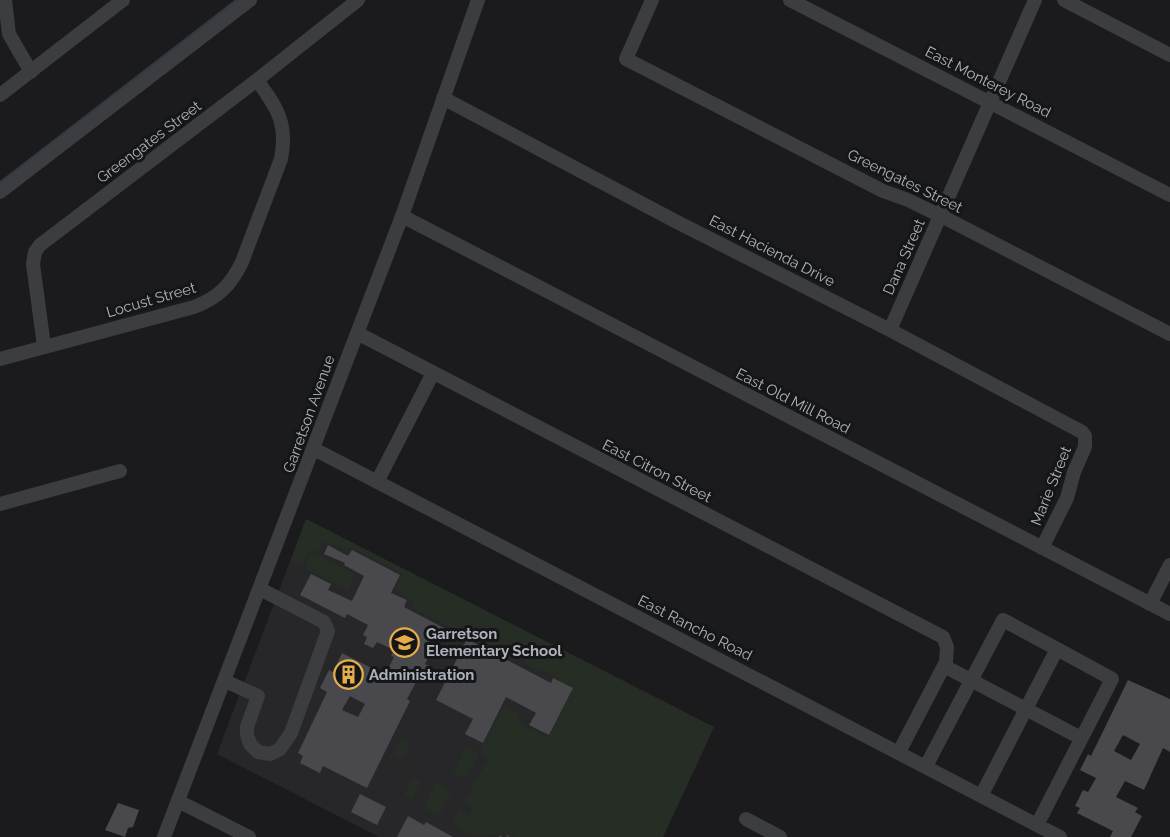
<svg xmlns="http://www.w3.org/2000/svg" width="1170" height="837" font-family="Raleway,sans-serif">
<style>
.built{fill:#27272a}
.green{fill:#252d25}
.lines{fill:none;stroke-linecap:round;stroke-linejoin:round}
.stream{stroke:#313a40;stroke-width:3}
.building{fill:#48484d;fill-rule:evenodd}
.path{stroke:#424448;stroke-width:1.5;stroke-dasharray:3 4.5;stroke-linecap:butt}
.minor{stroke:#3c3d41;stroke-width:14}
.labels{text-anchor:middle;stroke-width:6;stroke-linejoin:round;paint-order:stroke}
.street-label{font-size:15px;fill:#aeb2bb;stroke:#151618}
.poi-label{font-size:15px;font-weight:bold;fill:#aeb2bb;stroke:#151618;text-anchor:start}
</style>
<rect width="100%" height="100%" fill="#1b1b1d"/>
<path class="built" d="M306,519l408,208 -51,110h-284l-162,-83z"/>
<path class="green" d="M306,519l408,208 -51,110h-148c-14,-6 -26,0 -40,-1 -8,-2 -16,-8 -23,-11l7,-16 10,6 4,-7 -10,-5 25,-43 -7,-5 -1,-4 24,-46 13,7 5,13 26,13 25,-50 -20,-10 2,-3 -7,-3 -5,1 -17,-9v-3l-25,-13 -9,1 -77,-40 -4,-10 -17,-9 8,-16 -53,-27 -3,4 -22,-10 -6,11 -7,-3 -9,16 -11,-5z
M312,552l44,22 -8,16 -44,-22z
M402,738l9,4 -9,17 -9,-5z
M466,747l13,6 -13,26 -13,-7z
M413,777l8,4 -9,17 -8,-4z
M436,782l16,9 -13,25 -16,-8z"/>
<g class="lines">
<path class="stream" d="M0,183l237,-183"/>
</g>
<path class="building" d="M328,545l20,11 4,-6 48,25 -9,18 16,7 -3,7 40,21 -19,36 4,2 -4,7 -3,-2 -15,28 3,2 -43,87 -44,-22 -3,7 -20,-10 3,-7 -5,-3 29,-61 -7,-4 9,-18 4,2 9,-19 43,22 9,-18 -3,-1 3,-6 -17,-8 -4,6 -9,-4 3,-7 -4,-2 5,-10 -21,-11 -2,4 -45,-23 11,-21 20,10 -3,6 24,11 12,-25 -20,-11 1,-2 -21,-9zM350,696l15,8 -7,13 -16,-7z
M467,639l84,44 2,-5 20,10 -24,47 -20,-10 7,-12 -30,-16 -23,46 -18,-9 8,-15 -37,-19z
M1128,680l42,19v53l-7,-4 -19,42 -19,-9 -9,16 22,11 -3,4 7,4 -11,21h-21l3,-6 -36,-18 3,-5 -5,-2 8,-16 5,2 8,-14 -16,-8 8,-16 3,2zM1123,735l17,9 -9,16 -17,-9z
M360,794l26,13 -9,18 -26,-13z
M118,803l21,7 -6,17 -5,1 -3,9 -20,-7z
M408,816l16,9 2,-3 27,15h-56z"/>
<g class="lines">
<path class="path" d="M499,837l6,-2 6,2"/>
<path class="minor" d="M5,0l4,34 22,38
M652,0l-26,59 257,132 25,9 43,21 219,113
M790,0l380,195
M1064,0l106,55
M0,95l123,-95
M443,98l232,123 215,109 192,102 3,4v11l-11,25 -7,26 -25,50
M0,192l250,-192
M402,216l768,398
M890,330l145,-330
M357,333l586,304 4,10 -1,15 -47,90
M44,346l-11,-82 2,-12 5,-7 217,-165 101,-80
M0,359l194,-52c24,-9 37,-22 48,-45l39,-103c7,-36 -4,-51 -24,-79
M314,449l746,388
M377,482l56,-109
M0,504l120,-33
M1150,604l20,-39
M944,666l137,72
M225,681l33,15 -11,31v8l3,9 8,8 12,2 10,-5 11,-16 37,-102 -4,-9 -64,-33
M926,766l77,-146 54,29 -76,147
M178,801l71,36
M746,819l34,18
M1037,825l75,-146 -55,-30
M164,837l238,-621 76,-216"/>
</g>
<defs>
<symbol id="school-ring" viewBox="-11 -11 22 22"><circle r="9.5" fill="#151618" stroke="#e6ad49" stroke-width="1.5"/><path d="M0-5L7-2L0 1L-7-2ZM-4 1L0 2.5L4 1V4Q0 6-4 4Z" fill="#e6ad49"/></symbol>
<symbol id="building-ring" viewBox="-11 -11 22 22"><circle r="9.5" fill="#151618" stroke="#e6ad49" stroke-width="1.5"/><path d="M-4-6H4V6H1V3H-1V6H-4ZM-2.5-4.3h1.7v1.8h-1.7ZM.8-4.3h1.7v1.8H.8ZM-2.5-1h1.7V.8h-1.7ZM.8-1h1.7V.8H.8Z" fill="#e6ad49"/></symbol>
</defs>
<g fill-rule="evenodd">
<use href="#school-ring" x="388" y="626" width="33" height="33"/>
<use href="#building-ring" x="332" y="658" width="33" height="33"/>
</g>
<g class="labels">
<g class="street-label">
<text transform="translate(988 82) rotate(27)" y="5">East Monterey Road</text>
<text transform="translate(149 142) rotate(-37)" y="5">Greengates Street</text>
<text transform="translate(905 181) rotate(26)" y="5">Greengates Street</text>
<text transform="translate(772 251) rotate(27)" y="5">East Hacienda Drive</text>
<text transform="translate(904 257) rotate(-66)" y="5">Dana Street</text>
<text transform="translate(151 300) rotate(-16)" y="5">Locust Street</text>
<text transform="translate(793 401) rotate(27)" y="5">East Old Mill Road</text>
<text transform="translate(309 414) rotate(-70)" y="5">Garretson Avenue</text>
<text transform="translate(657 471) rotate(27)" y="5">East Citron Street</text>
<text transform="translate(1051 486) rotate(-68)" y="5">Marie Street</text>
<text transform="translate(695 628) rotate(27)" y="5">East Rancho Road</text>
</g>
<g class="poi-label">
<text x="426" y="639">Garretson<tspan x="426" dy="17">Elementary School</tspan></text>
<text x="369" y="680">Administration</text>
</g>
</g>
</svg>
